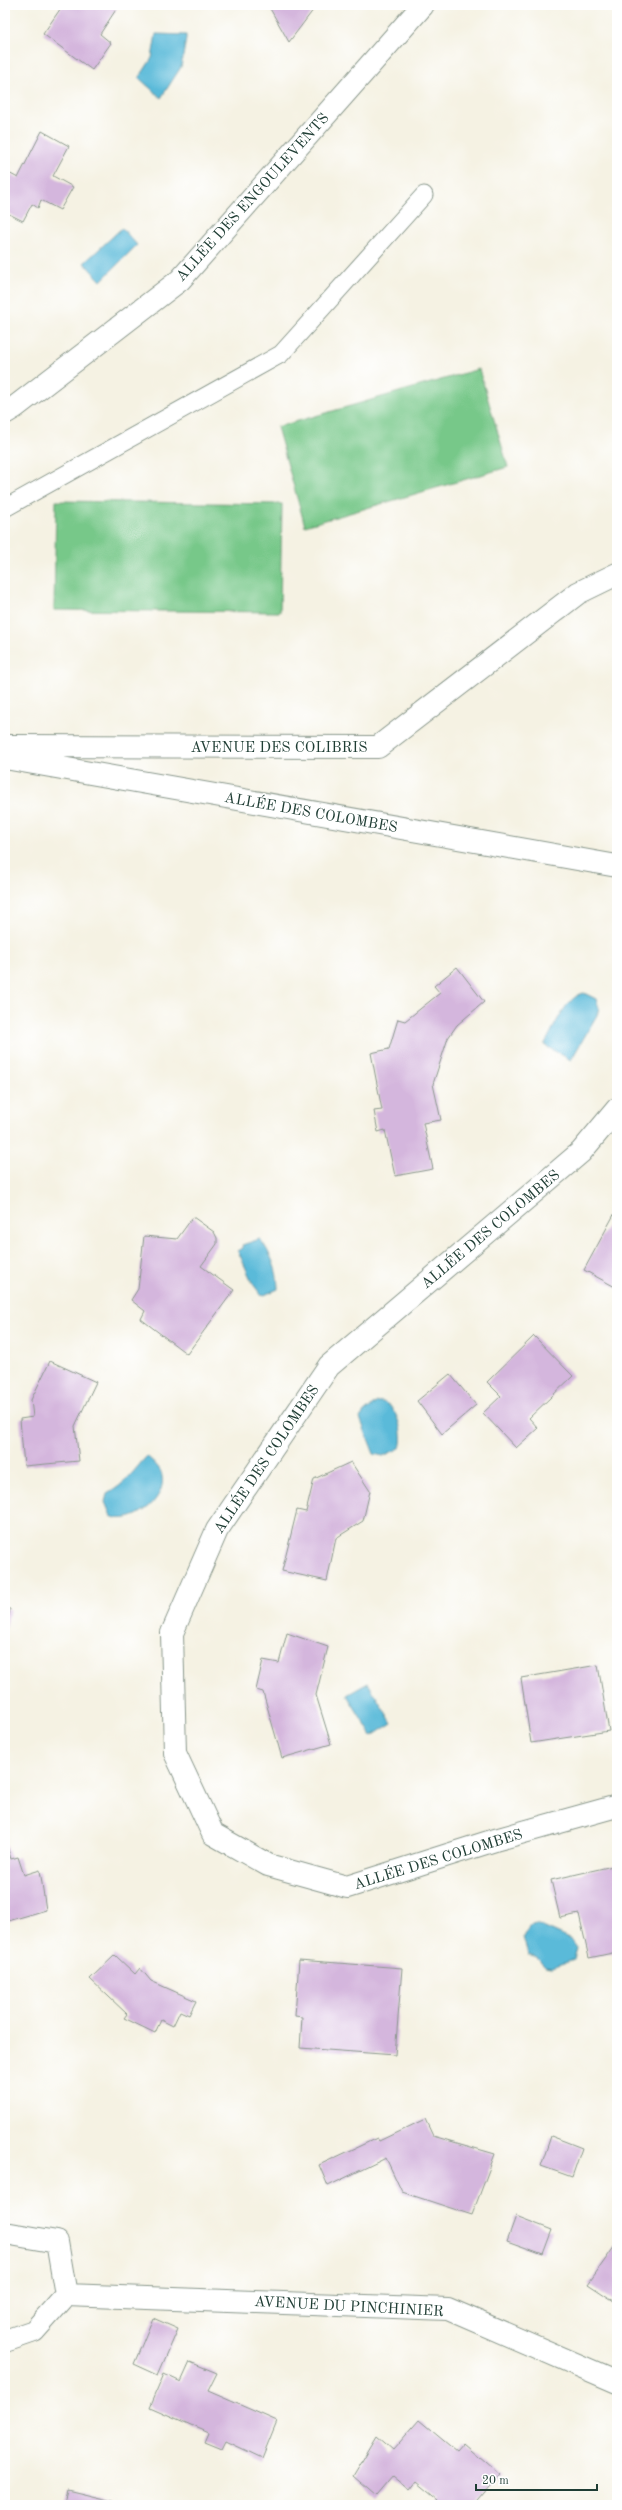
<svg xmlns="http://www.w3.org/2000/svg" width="622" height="2510" font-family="'Old Standard TT',serif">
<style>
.green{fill:#77c889;stroke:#4b825e}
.water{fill:#5abad9;stroke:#3c7c86}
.building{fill:#d4b6dd}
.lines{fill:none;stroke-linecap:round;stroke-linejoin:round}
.lane-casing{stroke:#8a988c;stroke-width:19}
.street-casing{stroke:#8a988c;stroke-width:24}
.lane{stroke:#fff;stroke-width:17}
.street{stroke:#fff;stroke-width:22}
.labels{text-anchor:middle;stroke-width:3;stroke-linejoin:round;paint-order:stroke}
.street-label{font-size:15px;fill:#1f3d34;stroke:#fff}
</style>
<rect width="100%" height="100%" fill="#fff"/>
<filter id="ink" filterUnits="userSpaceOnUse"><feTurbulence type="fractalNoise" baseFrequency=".025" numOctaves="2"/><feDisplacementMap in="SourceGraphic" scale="8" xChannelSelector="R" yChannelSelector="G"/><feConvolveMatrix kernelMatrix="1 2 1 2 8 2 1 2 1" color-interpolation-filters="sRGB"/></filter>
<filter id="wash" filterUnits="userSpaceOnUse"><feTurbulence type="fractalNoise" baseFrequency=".012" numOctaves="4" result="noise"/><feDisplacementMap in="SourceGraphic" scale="16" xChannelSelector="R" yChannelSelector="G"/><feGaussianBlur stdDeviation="0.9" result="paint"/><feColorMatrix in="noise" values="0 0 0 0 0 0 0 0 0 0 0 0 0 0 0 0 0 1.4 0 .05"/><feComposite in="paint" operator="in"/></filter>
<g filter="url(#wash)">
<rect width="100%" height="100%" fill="#f5f2e3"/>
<path class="green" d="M479,369l29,98 -203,59 -28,-99z
M56,501l226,3 -2,108 -226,-2z"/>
<path class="water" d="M156,34l30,1v4l-5,28 -20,31 -22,-20 13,-20z
M122,228l15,17 -36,36 -17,-18z
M584,993l12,6 3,9 -2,7 -26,45 -27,-15c10,-16 21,-48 40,-52z
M260,1239c11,15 18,31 18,50l-16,7 -9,-12 -15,-33 5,-3 -1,-3z
M377,1402c19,-4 28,33 23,46l-17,8 -9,-2 -14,-36 4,-6z
M147,1456c6,6 14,12 15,20 5,24 -31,51 -51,40l-6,-14 2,-8c20,-11 25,-22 40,-38z
M368,1683l24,40 -20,13 -25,-41z
M536,1924l36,16 5,7 -3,13 -22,7 -7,-1 -8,-8 -9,-3 -5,-18 6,-11z"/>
<g id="blocks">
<path class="building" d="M63,5h56l-19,29 11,9 -19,27 -49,-36z
M268,5h49l-28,37z
M42,131l27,15 -16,30 20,11 -13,23 -19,-10 -3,8 -6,-4 -9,17 -18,-9v-41l13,7z
M457,967l27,35 -27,23 -9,13 -15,46 8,36 -18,3 10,46 -38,7 -10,-46 -7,2 -4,-21 8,-1 -11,-57 18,-4 9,-30 7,2 35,-28 -6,-7z
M617,1209v79l-33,-18z
M193,1217l21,15 3,6v6l-16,22 33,24 -47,64 -46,-35 4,-8 -14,-11 7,-11 6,-53 33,3z
M534,1336l39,40 -44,42 9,10 -22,20 -33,-35 18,-17 -14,-14z
M50,1361l46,21 -21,44 4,35 -55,5 -4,-47 13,-2 -2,-17z
M450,1374l26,31 -34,29 -25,-33z
M351,1462l19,29 -7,30 -27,17 -9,43 -45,-10 15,-61 9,2 8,-33z
M5,1609h5l-4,19h-1z
M287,1633l41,14 -12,48 15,49 -49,14 -19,-66 -7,-2 7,-30 16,3z
M598,1665l11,66 -78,12 -10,-65z
M5,1840l6,19 7,-2 6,18 16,-5 6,40 -41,12z
M617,1865v87l-28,6 -10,-44 -19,4 -9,-38z
M115,1955l20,19 5,-6 11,13 45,20 -7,14 -9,-4 -7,15 -12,-6 -6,13 -31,-15 3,-4 -37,-35z
M299,1960l103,8 -7,87 -95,-7 2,-31 -7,-1z
M425,2119l8,17 62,18 -23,61 -70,-23 -16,-34 -58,28 -9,-21 58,-27 2,3z
M551,2136l31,12 -10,29 -31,-11z
M516,2216l36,14 -9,24 -36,-13z
M617,2243v60l-29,-19z
M153,2318l25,11 -20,46 -24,-11z
M190,2362l27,11 -9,18 69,30 -15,37 -36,-17 -4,8 -17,-7 4,-9 -59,-26 14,-33 17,8z
M419,2420l37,31 7,-8 37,32 -25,30h-41l5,-6 -22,-18 -7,9 -17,-14 -17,20 -23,-20 24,-40 16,14z
M67,2490l58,14v1h-62z"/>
</g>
</g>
<g filter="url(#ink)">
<use href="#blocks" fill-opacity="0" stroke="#8a988c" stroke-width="1"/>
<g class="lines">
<defs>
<path id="lane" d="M5,508l276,-154 143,-159"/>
<path id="street" d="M5,413l10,-6 165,-127 243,-275
M5,746l373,1 200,-154 39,-19
M5,758l612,108
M617,1109l-36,43 -252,214 -112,164 -45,103 3,120 38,81 55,31 79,22 148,-47 122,-34
M5,2233l52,9 9,53
M66,2295l382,14 169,73
M5,2341l29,-10 32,-36"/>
</defs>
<use href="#lane" class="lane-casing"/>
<use href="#street" class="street-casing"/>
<use href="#lane" class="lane"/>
<use href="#street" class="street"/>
</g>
</g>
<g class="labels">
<g class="street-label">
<text transform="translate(252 197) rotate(-48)" y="5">ALLÉE DES ENGOULEVENTS</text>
<text x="279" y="752">AVENUE DES COLIBRIS</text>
<text transform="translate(311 812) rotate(10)" y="5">ALLÉE DES COLOMBES</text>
<text transform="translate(490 1229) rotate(-40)" y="5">ALLÉE DES COLOMBES</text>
<text transform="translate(266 1459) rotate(-56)" y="5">ALLÉE DES COLOMBES</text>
<text transform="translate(438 1859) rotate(-17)" y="5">ALLÉE DES COLOMBES</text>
<text transform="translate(349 2306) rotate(3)" y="5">AVENUE DU PINCHINIER</text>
</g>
</g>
<rect width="622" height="2510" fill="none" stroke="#fff" stroke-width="20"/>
<path d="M476 2484v6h121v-6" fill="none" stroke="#1f3d34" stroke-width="2"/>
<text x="482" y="2484" font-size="12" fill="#1f3d34" stroke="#ffffff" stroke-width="3" paint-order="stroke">20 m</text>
</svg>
